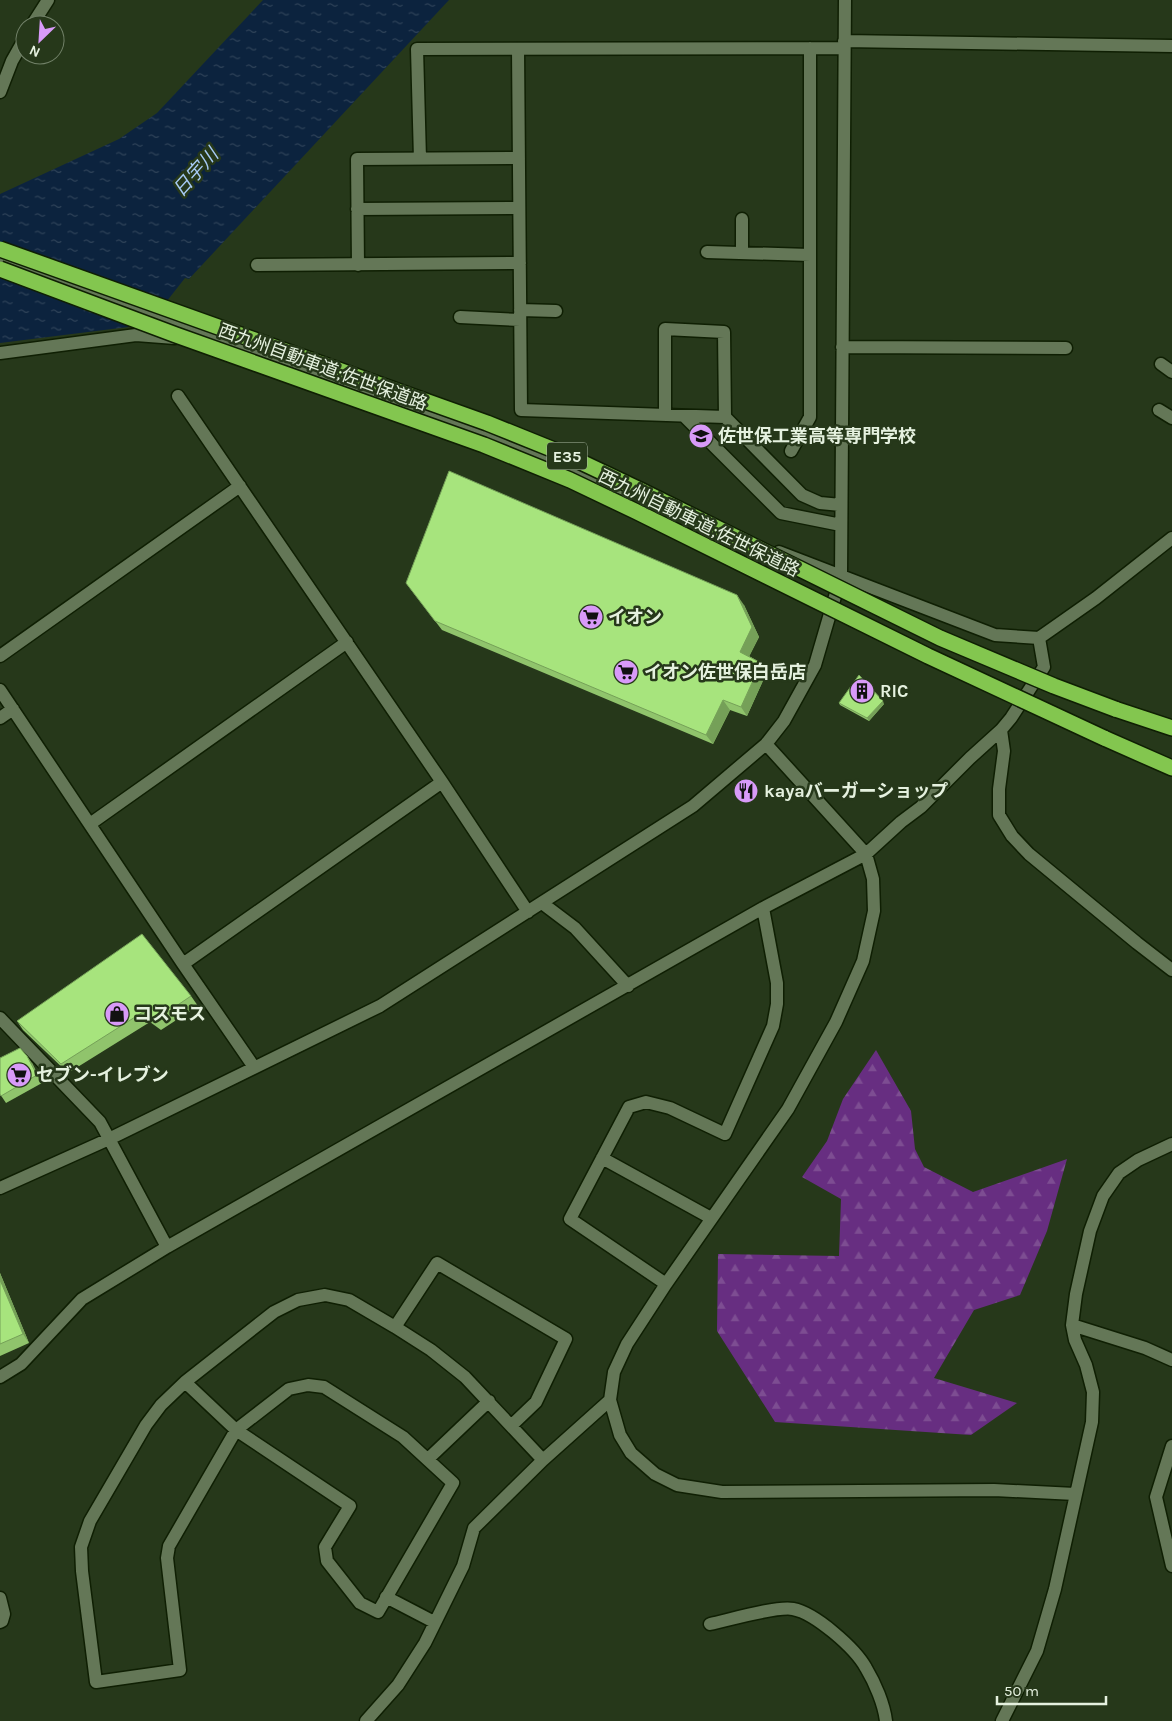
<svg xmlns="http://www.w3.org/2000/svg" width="1172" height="1721" font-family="Karla,'Noto Sans JP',sans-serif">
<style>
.forest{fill:url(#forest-firs)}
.water{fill:url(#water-ripples)}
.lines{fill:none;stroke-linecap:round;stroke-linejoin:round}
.minor-casing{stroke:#0f1f03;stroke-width:15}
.highway-casing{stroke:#0f1f03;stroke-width:18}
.minor{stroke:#647757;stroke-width:12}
.highway{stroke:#83c64f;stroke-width:15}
.highway-bridge-casing{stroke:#0f1f03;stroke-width:18;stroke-linecap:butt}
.highway-bridge{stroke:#83c64f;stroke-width:15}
.wall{fill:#90c46c}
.shaded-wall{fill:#75a058}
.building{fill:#a7e47d;stroke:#75a058}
.labels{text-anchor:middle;stroke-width:5;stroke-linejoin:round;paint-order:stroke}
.shield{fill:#26381a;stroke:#acbaa4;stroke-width:1}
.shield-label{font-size:16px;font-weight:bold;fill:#e5f1df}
.street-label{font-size:18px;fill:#e5f1df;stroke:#26381a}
.poi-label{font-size:18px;font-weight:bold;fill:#e5f1df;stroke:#26381a;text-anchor:start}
.water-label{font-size:19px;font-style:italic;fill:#a7caf5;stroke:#26381a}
</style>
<defs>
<pattern id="forest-firs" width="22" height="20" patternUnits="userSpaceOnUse" patternTransform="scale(1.25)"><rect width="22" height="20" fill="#672e81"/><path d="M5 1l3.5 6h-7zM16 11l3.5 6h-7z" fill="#7d4d92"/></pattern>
<pattern id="water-ripples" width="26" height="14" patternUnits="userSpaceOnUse" patternTransform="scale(1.25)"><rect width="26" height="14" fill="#0c233e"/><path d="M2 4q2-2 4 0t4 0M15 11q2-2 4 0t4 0" fill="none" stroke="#2f4359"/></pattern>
</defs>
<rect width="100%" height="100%" fill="#26381a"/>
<path class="forest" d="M876,1050l35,61 4,38 9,18 49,25 94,-33 -20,72 -27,64 -46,15 -40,68 83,25 -46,32 -196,-13 -58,-91 1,-77 121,2 2,-57 -39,-22 25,-36 16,-42z"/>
<path class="water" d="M263,0h186l-260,279 -4,-1 -33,42 -24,7 -128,16v-149l119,-55 38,-26z"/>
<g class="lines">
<defs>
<path id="minor" d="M32,25l16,-25
M844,41l328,5
M518,49l3,361 204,7 77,78 18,8 21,2
M0,92l12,-31 13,-23
M420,159l-3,-110 427,-1
M357,209l162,-1
M707,252l103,3
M742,253v-34
M0,262l228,79 395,148
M257,265l263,-2
M358,265l-1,-106 162,-1
M520,310l36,1
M460,317l60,3
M842,347l224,1
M0,353l136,-18 39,3
M1161,364l11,8
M178,396l264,386 86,130
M1159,410l13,8
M665,415v-86l59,3 1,85
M684,416l97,97 60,12
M791,451l19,-34v-369
M779,552l216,83 44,3 57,-40 76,-60
M0,656l240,-170
M0,690l183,274 71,103
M0,718l13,-9
M1001,730l3,21 -5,38v26l13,21 17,18 108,89 35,27
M766,744l100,110 7,25 1,32 -11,50 -27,61 -48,87 -122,175 -39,60 -13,28 -4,28 10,35 11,18 24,21 22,11 45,7 272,-2 81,4
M90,824l257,-182
M542,903l33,25 53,58
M183,964l259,-182
M0,1018l100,104 67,125
M602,1158l109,60
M0,1188l109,-49 271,-133 313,-200 73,-62 18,-23 31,-56 26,-89 4,-576
M666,1284l-96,-65 59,-112 17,-5 24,6 55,26 48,-108 4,-22v-21l-14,-75
M1072,1325l73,23 27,12
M395,1327l42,-64 129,76 -30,63 -24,23
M0,1377l21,-13 61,-65 85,-52 596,-339 103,-54 35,-32 20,-15 49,-49 31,-28 10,-12 33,-51 -5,-29
M185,1382l51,48 114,76 -25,41 2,14 33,42 18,9 75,-129 -50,-46 -79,-50 -16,-2 -19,4 -53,41 -67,116 -2,12 13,112 -84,12 -14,-111 -1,-24 9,-26 56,-96 15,-20 24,-23 89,-70 24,-12 27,-5 24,5 46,27 36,23 34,27 78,83
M1172,1446l-16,51 16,69
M428,1459l61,-58
M386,1597l48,25
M0,1598l4,16 -2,7 -2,1
M710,1624c19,-4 66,-18 83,-15 22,4 62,39 73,59 9,15 18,36 20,53
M366,1721l32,-36 27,-42 38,-77 11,-38 69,-68 67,-60
M1002,1721l35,-70 18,-62 37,-167 1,-30 -7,-27 -11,-25 -3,-15 4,-31 14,-63 13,-35 16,-23 19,-13 34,-16"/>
<path id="highway" d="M1115,709l57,19
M1104,738l68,30"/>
</defs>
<use href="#minor" class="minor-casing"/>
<use href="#highway" class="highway-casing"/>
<use href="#minor" class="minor"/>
<use href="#highway" class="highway"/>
<defs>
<path id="highway-bridge" d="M0,249l487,174 77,31 76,36 300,148 114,48 61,23
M0,269l176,66 308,110 86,35 65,31 293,145 176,82"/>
</defs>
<use href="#highway-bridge" class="highway-bridge-casing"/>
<use href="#highway-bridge" class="highway-bridge"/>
</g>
<path class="wall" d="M406,583l338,22 15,32 -10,19 12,7 6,9 -20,44 -17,-6 -17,34 -271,-114z
M839,703l45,1 -15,17 -29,-16z
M191,996l7,10 -37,24 -11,-8 -82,51 -45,-43 -6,-9z
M32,1063l10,20 -36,20 -6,-9z
M0,1273l29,70 -29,13z"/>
<path class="shaded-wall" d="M737,595l7,10 15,32 -12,24 -7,-9z
M761,663l6,9 -20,44 -6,-9z
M723,700l7,10 -17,34 -7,-9z
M883,701l1,3 -15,17 -2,-3z
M27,1056l5,7 10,20 -5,-8z
M0,1273l29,70 -6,-9 -23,-54z"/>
<path class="building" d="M449,471l288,124 15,32 -12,25 21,11 -20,44 -18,-7 -17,35 -271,-114 -29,-38z
M859,675l24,26 -16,17 -28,-15z
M142,934l49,62 -37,25 -11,-9 -82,52 -44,-43z
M20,1048l7,8 10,19 -36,21 -1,-2v-36z
M0,1280l23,54 -23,10z"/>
<defs>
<symbol id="school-disc" viewBox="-11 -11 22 22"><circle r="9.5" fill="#d89af8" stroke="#26381a"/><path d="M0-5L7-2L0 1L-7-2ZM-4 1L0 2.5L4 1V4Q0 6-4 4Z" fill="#111"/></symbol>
<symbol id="supermarket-disc" viewBox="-11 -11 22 22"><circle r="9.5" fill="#d89af8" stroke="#26381a"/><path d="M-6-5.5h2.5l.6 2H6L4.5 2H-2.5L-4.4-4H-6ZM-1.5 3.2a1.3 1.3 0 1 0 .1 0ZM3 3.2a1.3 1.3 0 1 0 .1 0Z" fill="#111"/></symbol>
<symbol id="building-disc" viewBox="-11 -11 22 22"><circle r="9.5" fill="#d89af8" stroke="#26381a"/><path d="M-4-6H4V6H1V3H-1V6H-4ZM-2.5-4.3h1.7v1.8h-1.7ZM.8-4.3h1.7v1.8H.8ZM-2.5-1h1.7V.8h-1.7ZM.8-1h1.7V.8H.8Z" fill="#111"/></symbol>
<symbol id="restaurant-disc" viewBox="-11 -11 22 22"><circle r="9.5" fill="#d89af8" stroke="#26381a"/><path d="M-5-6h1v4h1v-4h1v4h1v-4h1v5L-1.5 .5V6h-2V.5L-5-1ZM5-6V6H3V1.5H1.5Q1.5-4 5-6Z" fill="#111"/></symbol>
<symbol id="shop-disc" viewBox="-11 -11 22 22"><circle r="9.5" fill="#d89af8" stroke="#26381a"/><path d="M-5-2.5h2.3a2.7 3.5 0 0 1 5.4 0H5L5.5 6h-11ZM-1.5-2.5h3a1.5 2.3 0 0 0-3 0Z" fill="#111"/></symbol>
</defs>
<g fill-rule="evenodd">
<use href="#school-disc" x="687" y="422" width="28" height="28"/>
<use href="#supermarket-disc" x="577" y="603" width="28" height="28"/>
<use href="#supermarket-disc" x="612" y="658" width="28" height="28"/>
<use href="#building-disc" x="848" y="677" width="28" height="28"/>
<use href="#restaurant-disc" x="732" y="777" width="28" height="28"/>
<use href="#shop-disc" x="103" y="1000" width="28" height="28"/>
<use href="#supermarket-disc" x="5" y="1061" width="28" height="28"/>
</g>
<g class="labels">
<rect class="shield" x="547" y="442.5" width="40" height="27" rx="4"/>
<g class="shield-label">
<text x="567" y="462">E35</text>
</g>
<g class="street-label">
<text transform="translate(323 367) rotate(20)" y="6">西九州自動車道;佐世保道路</text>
<text transform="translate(699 523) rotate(26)" y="6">西九州自動車道;佐世保道路</text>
</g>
<g class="poi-label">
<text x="718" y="442">佐世保工業高等専門学校</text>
<text x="608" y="623">イオン</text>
<text x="644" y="678">イオン佐世保白岳店</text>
<text x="880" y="697">RIC</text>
<text x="764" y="797">kayaバーガーショップ</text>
<text x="134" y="1020">コスモス</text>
<text x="36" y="1081">セブン-イレブン</text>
</g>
<g class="water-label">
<text transform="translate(195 172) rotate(-48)" y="7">日宇川</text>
</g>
</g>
<g transform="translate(40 40) rotate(205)"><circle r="24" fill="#26381a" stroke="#728269"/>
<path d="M0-4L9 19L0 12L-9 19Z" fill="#d89af8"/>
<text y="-8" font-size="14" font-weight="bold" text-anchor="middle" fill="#e5f1df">N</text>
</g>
<path d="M997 1696v8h109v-8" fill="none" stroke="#e5f1df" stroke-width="2.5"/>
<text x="1004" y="1696" font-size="15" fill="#e5f1df" stroke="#26381a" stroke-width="4" paint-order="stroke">50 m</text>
</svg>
